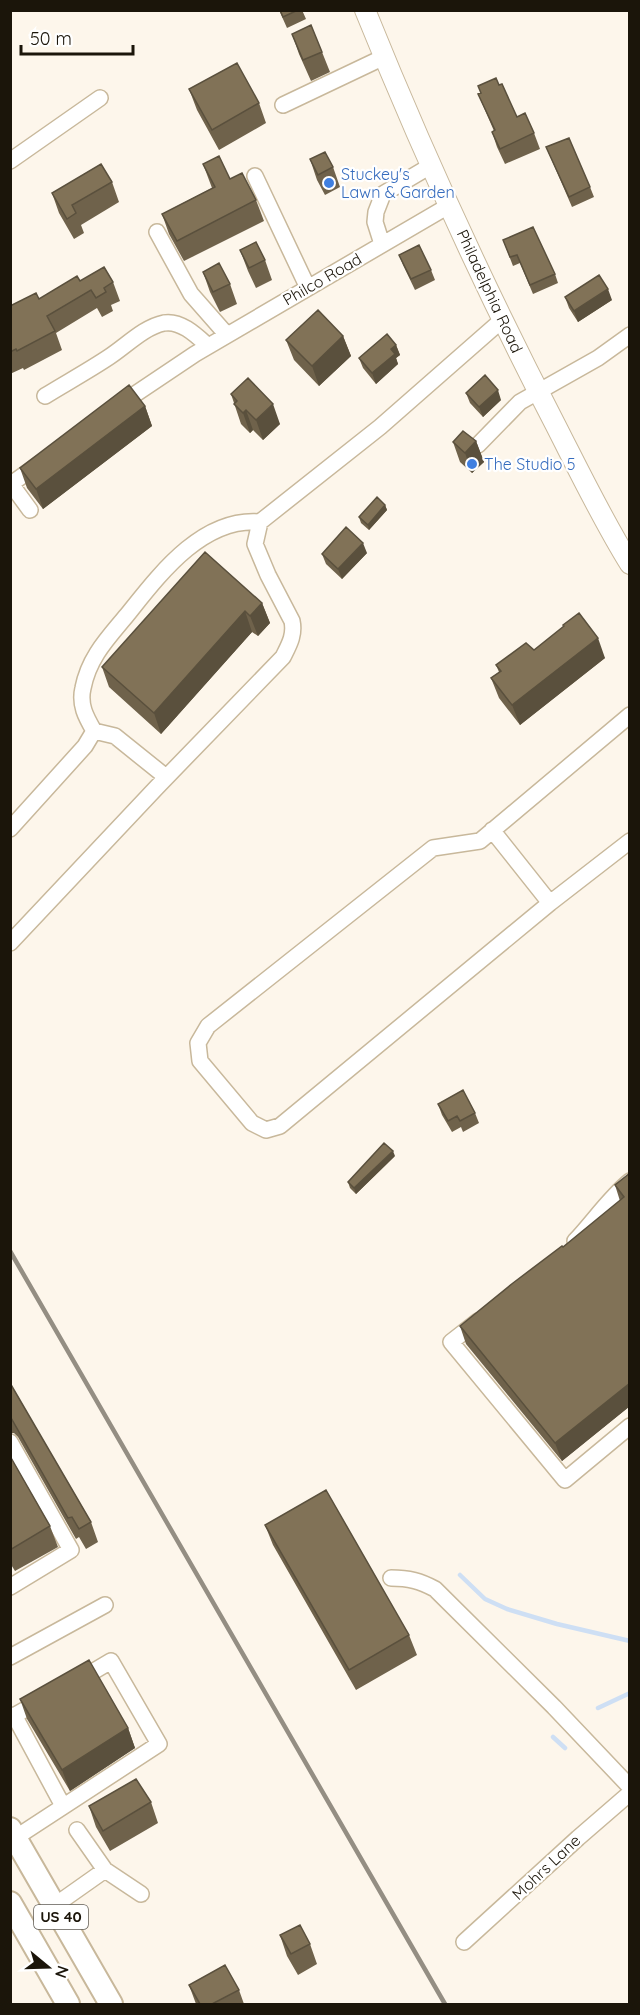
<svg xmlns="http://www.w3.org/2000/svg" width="640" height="2015" font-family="Quicksand,sans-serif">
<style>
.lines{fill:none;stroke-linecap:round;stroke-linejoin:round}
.stream{stroke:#cedff4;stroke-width:4.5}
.minor-casing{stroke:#c8b89b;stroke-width:18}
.major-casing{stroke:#c8b89b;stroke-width:22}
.highway-casing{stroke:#c8b89b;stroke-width:26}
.minor{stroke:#fff;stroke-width:15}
.major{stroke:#fff;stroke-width:20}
.highway{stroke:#fff;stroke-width:22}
.rail{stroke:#948e83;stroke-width:4.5}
.wall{fill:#6f624b}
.shaded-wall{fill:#5a503d}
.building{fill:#817257;stroke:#5a503d;stroke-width:1.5}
.shop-dot{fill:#3f7fe0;stroke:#fff;stroke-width:2}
.labels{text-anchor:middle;stroke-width:4.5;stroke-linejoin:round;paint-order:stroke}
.shield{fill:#fff;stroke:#5f5b54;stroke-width:1.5}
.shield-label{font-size:15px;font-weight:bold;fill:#1b150a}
.shop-label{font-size:16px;fill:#366cbe;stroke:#fff;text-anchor:start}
.street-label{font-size:16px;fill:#1b150a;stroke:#fff}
</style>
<rect width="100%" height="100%" fill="#fdf6eb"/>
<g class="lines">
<path class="stream" d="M460,1575l25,24 22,10 50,15 73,17
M598,1708l32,-15
M553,1737l12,11"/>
<defs>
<path id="minor" d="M283,105l101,-48
M10,161l90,-63
M255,176l53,112
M157,232l34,62 36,41
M382,244l-7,-22 1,-10 7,-18 49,-29
M45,396c21,-13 43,-25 64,-39 17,-11 35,-30 55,-34 17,-3 33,13 44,23
M119,405l76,-51 255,-149
M478,445l42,-43 78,-44 32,-23
M30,510l-19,-26 28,-20
M630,715l-150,126 -47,7 -225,178 -10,17 2,18 52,62 14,7 14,-4 270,-223 80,-62
M166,777l-51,-41 -21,-5c-8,-14 -15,-26 -11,-43 6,-31 25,-50 44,-73 32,-40 75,-98 133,-93l120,-95 122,-107
M10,829l75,-83 9,-15
M492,830l58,73
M10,943l147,-156 126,-130c6,-12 12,-22 9,-36l-24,-46 -13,-31 5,-22
M575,1241c19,-20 34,-43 55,-60
M478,1321l-27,21 114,138 65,-54
M10,1442l61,108 -61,37
M391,1578c18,0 29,3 44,11l119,118 76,80
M10,1657l95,-52
M14,1715l49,91
M10,1718l32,-18
M15,1838l144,-94 -48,-83 -32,19
M105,1870l36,24
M54,1906l51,-36 -28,-40
M464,1942l114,-104 52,-45"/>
<path id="major" d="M365,10c57,141 120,279 190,414 24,47 47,95 75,140"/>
<path id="highway" d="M10,1829l101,175
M10,1903l58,101"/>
</defs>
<use href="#minor" class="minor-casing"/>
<use href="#major" class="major-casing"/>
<use href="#highway" class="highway-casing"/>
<use href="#minor" class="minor"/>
<use href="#major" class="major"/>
<use href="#highway" class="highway"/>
<path class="rail" d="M10,1251l435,753"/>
</g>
<path class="wall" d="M279,10h23l4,9 -19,9z
M292,34l30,18 8,20 -19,9 -12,-27z
M499,85l18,32 17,16 6,16 -35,15 -8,-17 -5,-15 2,-1 -16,-37z
M189,89l70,14 7,20 -47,27 -22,-40z
M546,147l44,40 4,10 -22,10z
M310,159l23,8 7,20 -15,8 -8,-15z
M203,164l53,36 8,21 -80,40 -15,-27 -7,-20 50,-26z
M112,182l7,20 -38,23 3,8 -10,6 -15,-26 -7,-20z
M503,240l52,34 3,9 -25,11 -13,-31 -7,3z
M240,250l25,10 7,20 -16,8 -8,-17z
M399,255l32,15 4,10 -20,10 -12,-25z
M203,272l27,12 7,20 -17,8 -10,-20z
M80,281l33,1 7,19 -9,4 2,6 -11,6 -5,-9 -41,25 6,17 -38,20 -1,-2 -13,6v-68l29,-7z
M565,297l47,3 -34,22 -9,-14z
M343,336l8,20 -32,30 -25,-26 -8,-20z
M396,345l4,10 -4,3 2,6 -22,20 -13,-16 -4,-10z
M466,393l35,7 -18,17 -13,-14z
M231,394l49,30 -17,16 -10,-10 -3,3 -9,-9z
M145,406l7,20 -109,83 -16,-21 -7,-20z
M476,441l8,21 -12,11 -12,-11 -7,-20z
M385,505l2,5 -18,20 -8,-7 -2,-6z
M367,553l-25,26 -16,-15 -4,-10z
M262,603l8,20 -12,13 -6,-4 -91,102 -52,-47 -7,-20z
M564,627l41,31 -85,67 -21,-27 -8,-20 8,-6 -3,-7 38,-15z
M438,1104l37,9 4,10 -16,9 -2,-5 -9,5 -10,-17z
M395,1156l-39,38 -6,-6 -2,-6z
M630,1173v233l-68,55 -96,-117 -6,-18 103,-79 57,-46 -5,-16z
M10,1383l81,139 7,20 -12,7 -7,-12 -3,2 -58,-102 -4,-4h-4z
M10,1456l40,70 8,21 -43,24 -5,-8z
M265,1525l144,110 8,20 -61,35 -83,-145z
M20,1699l108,29 7,20 -65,43 -43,-72z
M151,1802l7,21 -48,28 -14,-24 -7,-21z
M280,1935l30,9 7,20 -19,11 -11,-19z
M189,1985l50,5 5,14h-48z"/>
<path class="shaded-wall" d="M608,289l4,11 -34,22 -4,-11z
M343,336l8,20 -32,30 -7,-20z
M396,345l4,10 -4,3 2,6 -22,20 -4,-11 19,-24z
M498,390l3,10 -18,17 -4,-10z
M273,404l7,20 -17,16 -7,-20z
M145,406l7,20 -109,83 -7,-20z
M246,410l7,20 -3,3 -7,-20z
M476,441l8,21 -12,11 -7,-20z
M385,505l2,5 -18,20 -1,-5z
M363,543l4,10 -25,26 -4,-10z
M262,603l8,20 -12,13 -8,-20z
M245,611l7,21 -91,102 -7,-21z
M598,638l7,20 -85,67 -8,-20z
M393,1151l2,5 -39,38 -2,-6z
M630,1383v23l-68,55 -7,-18z
M128,1728l7,20 -65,43 -8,-21z"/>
<path class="building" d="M280,10h18l-15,7z
M311,25l11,27 -19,8 -11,-26z
M237,63l22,40 -47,27 -23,-41z
M496,78l3,7 3,-1 15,33 8,-4 9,20 -34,16 -8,-17 3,-2 -17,-36 3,-1 -3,-7z
M569,138l21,49 -21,10 -23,-50z
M325,152l8,15 -15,8 -8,-16z
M219,156l11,23 12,-6 14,27 -79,41 -15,-27 53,-27 -12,-23z
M101,164l11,18 -40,23 4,8 -9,6 -15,-26z
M533,227l22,47 -25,11 -13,-30 -7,2 -7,-17z
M256,242l9,18 -16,8 -9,-18z
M419,245l12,25 -20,9 -12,-24z
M219,263l11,21 -17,8 -10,-20z
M104,267l9,15 -9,6 2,4 -10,6 -5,-8 -44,26 8,15 -38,20 -1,-2 -6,3v-46l26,-13 3,6 38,-23 3,5z
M599,275l9,14 -34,22 -9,-14z
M318,310l25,26 -31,30 -26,-26z
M387,334l9,11 -5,4 4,5 -23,19 -13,-15z
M485,375l13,15 -19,17 -13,-14z
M248,378l25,26 -17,16 -10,-10 -3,3 -9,-9 3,-3 -6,-7z
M129,385l16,21 -109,83 -16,-21z
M463,431l13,10 -11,12 -12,-11z
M377,497l8,8 -17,20 -9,-8z
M346,527l17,16 -25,26 -16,-15z
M205,552l57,51 -12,13 -5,-5 -91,102 -52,-46z
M579,613l19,25 -86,67 -21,-27 10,-7 -5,-6 30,-22 8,7 30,-24 -1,-1z
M463,1090l12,23 -15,8 -3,-5 -9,5 -10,-17z
M384,1143l9,8 -39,37 -6,-6z
M630,1173v210l-75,60 -95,-117 53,-43 49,-37 1,1 61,-50 -9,-12z
M10,1383l81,139 -12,7 -7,-12 -4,1 -58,-102z
M10,1456l40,70 -40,24z
M326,1490l83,145 -60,35 -84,-145z
M89,1660l39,68 -66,42 -42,-71z
M136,1779l15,23 -48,29 -14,-25z
M300,1925l10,19 -19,10 -11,-19z
M225,1965l14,25 -27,14h-12l-11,-19z"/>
<g class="shop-dot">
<circle cx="329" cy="183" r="6"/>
<circle cx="472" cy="464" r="6"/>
</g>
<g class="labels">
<rect class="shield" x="34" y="1905" width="54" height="24" rx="4.5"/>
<g class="shield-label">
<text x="61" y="1922">US 40</text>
</g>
<g class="shop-label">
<text x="341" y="180">Stuckey's<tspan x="341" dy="18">Lawn &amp; Garden</tspan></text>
<text x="484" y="470">The Studio 5</text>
</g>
<g class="street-label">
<text transform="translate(322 279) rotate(-30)" y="6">Philco Road</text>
<text transform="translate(490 291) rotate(65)" y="6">Philadelphia Road</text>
<text transform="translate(546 1867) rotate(-43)" y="6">Mohrs Lane</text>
</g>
</g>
<rect width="640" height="2015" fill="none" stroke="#1b150a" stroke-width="24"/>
<g transform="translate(48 1967) rotate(109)" stroke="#ffffff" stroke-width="4.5" paint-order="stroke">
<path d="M0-4.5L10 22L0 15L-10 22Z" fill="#1b150a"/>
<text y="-9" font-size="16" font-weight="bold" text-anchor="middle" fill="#1b150a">N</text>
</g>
<path d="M21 45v9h112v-9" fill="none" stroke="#1b150a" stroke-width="3"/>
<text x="30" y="45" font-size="18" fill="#1b150a" stroke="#ffffff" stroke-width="4.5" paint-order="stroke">50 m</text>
</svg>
